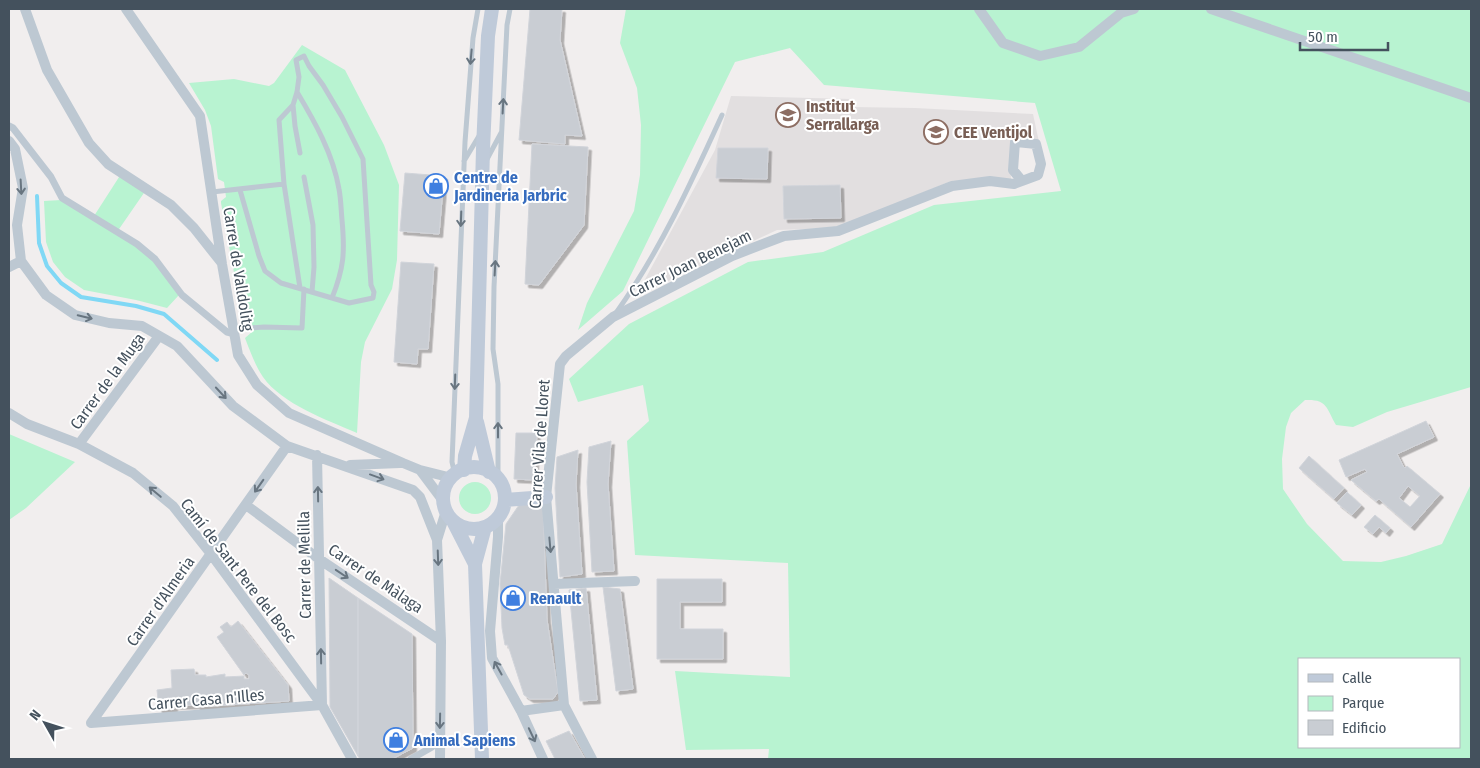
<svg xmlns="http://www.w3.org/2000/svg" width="1480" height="768" font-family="'Fira Sans Condensed',sans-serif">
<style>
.education{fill:#e2dfe0}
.green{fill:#b8f3d1;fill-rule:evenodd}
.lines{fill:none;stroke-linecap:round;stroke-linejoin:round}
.stream{stroke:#80d8f5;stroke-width:4}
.building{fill:#c9cdd3;stroke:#d1d4da;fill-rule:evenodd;filter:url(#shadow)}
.service{stroke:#bdc8d2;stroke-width:5}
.pedestrian{stroke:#bdc8d2;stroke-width:7}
.minor{stroke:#bdc8d2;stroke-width:10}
.secondary{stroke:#bfcad9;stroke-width:14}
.oneway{stroke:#687580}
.labels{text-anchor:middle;stroke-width:4;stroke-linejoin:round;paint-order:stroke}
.education-label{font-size:16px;font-weight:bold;fill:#785e54;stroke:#fff;text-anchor:start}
.shop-label{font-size:16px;font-weight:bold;fill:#366cbe;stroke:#fff;text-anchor:start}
.street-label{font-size:16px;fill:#44515d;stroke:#fff}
</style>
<defs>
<filter id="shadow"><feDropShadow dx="3.5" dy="3.5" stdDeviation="0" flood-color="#0004"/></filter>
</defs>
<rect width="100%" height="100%" fill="#f1eeee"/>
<path class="education" d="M731,96l120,3 1,8 63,1 118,6 6,28h-29l1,38 -60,1 -114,47 -60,2 -141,66 79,-146z"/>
<path class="green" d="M626,9h845v378l-84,25 -34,15 -17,-2c-10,-18 -9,-26 -31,-25l-14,13 -5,14 -4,32 1,30 24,35 36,37 38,1 25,-6 36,-12 29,-60v275h-703l1,-10 -83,1 -11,-79 115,6 -2,-114 -153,-8 -8,-114 22,-20 -6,-36 -65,17 -9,-23 60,-55 119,-62 75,-10 111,-47 127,-14 -26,-88 -211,-18 -34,-37 -55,14 -112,229 -45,39 9,-27 47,-92 6,-36 1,-50 -4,-37 -17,-45zM1299,659h160v88h-160z
M302,45l43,25 39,75 15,40 -2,75 -5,29 -27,53 -4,20 -4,71c-30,-13 -75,-29 -94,-56 -8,-12 -13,-26 -18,-39l8,-7 -2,-9 -8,-1 -22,-118v-2l5,-4 -2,-15 -6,-3 -7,-53 -6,-16 -16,-27 45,-4 35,7 5,-3z
M121,174l25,16 -29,42 -23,-16z
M61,200l74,45 20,15 24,35 -12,13 -31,-8 -52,-10 -19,-13 -12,-15 -7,-20 -2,-41z
M9,434l66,28 -49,46 -17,12z
M459 498a16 16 0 1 1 32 0a16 16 0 1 1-32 0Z"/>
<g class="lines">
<path class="stream" d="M37,196l2,47 8,23 14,17 20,14 55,9 28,8 53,46"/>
</g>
<path class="building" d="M530,9h32l-2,31 22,96 -17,-1v9l-46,-4z
M532,144l56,3 -4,78 -45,60 -14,-1z
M718,148h50l-1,31 -51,-1z
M405,173l39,3 -5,58 -39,-3z
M840,185l1,33 -57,1 -1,-33z
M401,262l33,2 -6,85h-10l-1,15 -23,-2z
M1426,421l8,16 -37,17 6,12 2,2 2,-2 33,28 -29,33 -32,-28 -3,2 -25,-21 16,-8 -2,-3 -19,8 -7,-17zM1408,486l12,10 -10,11 -11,-9z
M516,433h21l-3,47 -20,-1z
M611,441l-3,43 6,87 -22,1 -5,-90 2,-35z
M578,450l-2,34 6,90 -22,3 -5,-89 2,-31z
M1309,456l35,32 -10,11 -35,-31z
M1347,492l14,13 -9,10 -15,-12z
M536,504l7,5 4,111 11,72 -5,7h-23l-6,-4 -16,-50h-3l-3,-17 -2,-44 6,-60 13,-19z
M1375,515l15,13 -4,5 -7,-6 -6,7 -9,-7z
M329,578l29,20v158l-28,-49z
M657,579h65v23h-42v27h43v30h-66z
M603,587l17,2 13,100 -17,2z
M586,588l11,112 -17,1 -11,-111z
M358,598l54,36 1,114 -21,11h-32l-2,-3z
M238,621l50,64 1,16 -92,6v-2l-23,1v3l-15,1 -2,-20 15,-2 -1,-18 23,-1 1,6h11v2l19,-3v3l19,-1v3h5v-4l-3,-2 -2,2 -27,-38 7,-5 -4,-5 7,-5 4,5z
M569,731l16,28h-30l-9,-18z"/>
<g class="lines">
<path class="service" d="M297,92c18,30 36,62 42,97 2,10 2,21 3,31 3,32 2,48 -10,78
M293,105l2,21 5,27
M464,161l15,-25
M486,161l15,-28
M304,177l9,48 1,42 -2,25
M284,184l16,104
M212,192l72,-8 -5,-64 14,-15 4,-13 2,-15 -3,-17 8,-4 5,10 14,19 19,32 21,42 8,126 3,7 -1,6 -24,5 -68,-20 -16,-12 -6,-15 -19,-66
M616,313c44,-62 75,-130 106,-198
M234,329l30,-2 38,1 2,-39
M455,475l-3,-13 13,-320 8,-104 5,-29
M498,479v-95l-5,-35 1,-62 13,-262 3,-16"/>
<path class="pedestrian" d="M9,126l4,2 38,49 11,21 75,46 18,15 27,36 45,37 8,2
M411,759l21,-12"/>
<path class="minor" d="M25,9l22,61 42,73 19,21 63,41 23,23 27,34
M126,9l74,107 22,148 16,91 19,30 32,28 114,50 17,7 32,8
M979,9l24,34 37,13 39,-9 42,-34 13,-4
M1211,9l260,89
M9,141l6,8 8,39 -6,37 4,36 25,34 29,20 34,8 33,3 35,20 56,60 54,40 126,44 7,7 17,43
M9,267l12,-6
M9,413l18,11 52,20 54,29 40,33 38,48 111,151 30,54
M79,444l80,-108
M350,465l50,-2
M420,470l24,32
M246,505l73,54 122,82
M498,518v19l-8,94 2,27 29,53 22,48
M554,584l81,-3
M521,711l43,-6
M91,723l231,-18 -5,-250
M91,723l196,-277
M440,759l1,-118 -4,-101 9,-29
M592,759l-28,-54 -18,-208 14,-133 6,-8 47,-39 119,-61 52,-20 54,-5 114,-45 38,-5 24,3 24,-9 3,-11 -5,-20 -21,-2 -2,28 9,11"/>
<path class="secondary" d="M477,422l12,50
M443 498a31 31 0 1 1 62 0a31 31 0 1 1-62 0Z
M464,470l1,-14 11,-38 7,-269 5,-113 4,-27
M505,500l41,-3
M453,521l22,43
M482,759l-7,-195 10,-37"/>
</g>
<defs><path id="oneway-shaft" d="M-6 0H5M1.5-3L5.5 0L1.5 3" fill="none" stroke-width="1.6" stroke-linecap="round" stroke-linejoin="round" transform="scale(1.25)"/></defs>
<g class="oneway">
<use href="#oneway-shaft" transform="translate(471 57) rotate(95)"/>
<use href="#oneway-shaft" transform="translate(503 106) rotate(-87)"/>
<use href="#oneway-shaft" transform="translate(21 187) rotate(87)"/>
<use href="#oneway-shaft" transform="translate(461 219) rotate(92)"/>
<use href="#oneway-shaft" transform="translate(495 268) rotate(-87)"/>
<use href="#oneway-shaft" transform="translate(85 317) rotate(13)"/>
<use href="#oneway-shaft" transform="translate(455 382) rotate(92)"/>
<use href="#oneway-shaft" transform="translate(221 393) rotate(47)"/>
<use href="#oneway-shaft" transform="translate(498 430) rotate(-90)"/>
<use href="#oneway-shaft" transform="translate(377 477) rotate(20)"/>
<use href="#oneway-shaft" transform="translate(259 486) rotate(125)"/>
<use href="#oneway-shaft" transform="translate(155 492) rotate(-140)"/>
<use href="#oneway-shaft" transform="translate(318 494) rotate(-91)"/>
<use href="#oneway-shaft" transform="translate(550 545) rotate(85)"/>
<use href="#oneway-shaft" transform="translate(438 558) rotate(88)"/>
<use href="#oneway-shaft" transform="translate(342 574) rotate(34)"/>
<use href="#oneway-shaft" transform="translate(321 656) rotate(-91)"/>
<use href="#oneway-shaft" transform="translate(498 668) rotate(-119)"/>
<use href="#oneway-shaft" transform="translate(440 721) rotate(91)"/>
<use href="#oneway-shaft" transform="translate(532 735) rotate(65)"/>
</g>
<defs>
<symbol id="school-ring" viewBox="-11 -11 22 22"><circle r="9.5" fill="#fff" stroke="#8d6e63" stroke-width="1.5"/><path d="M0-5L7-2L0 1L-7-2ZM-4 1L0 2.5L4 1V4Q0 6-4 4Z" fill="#8d6e63"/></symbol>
<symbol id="shop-ring" viewBox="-11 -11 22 22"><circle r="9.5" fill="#fff" stroke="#3f7fe0" stroke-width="1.5"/><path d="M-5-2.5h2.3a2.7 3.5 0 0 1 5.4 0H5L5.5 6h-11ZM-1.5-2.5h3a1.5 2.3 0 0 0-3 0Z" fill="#3f7fe0"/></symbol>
</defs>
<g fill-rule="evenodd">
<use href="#school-ring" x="774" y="101" width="28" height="28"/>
<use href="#school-ring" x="922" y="118" width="28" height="28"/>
<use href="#shop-ring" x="422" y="172" width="28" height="28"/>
<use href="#shop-ring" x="499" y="584" width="28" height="28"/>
<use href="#shop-ring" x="382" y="726" width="28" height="28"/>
</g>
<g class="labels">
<g class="education-label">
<text x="806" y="112">Institut<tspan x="806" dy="18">Serrallarga</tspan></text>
<text x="954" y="138">CEE Ventijol</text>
</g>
<g class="shop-label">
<text x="454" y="183">Centre de<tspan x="454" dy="18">Jardineria Jarbric</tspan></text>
<text x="530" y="604">Renault</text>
<text x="414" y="746">Animal Sapiens</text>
</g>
<g class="street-label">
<text transform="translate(690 263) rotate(-26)" y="6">Carrer Joan Benejam</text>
<text transform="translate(239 269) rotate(81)" y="6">Carrer de Valldolitg</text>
<text transform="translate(107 381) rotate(-54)" y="6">Carrer de la Muga</text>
<text transform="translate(539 444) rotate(-86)" y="6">Carrer Vila de Lloret</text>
<text transform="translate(304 565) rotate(-91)" y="6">Carrer de Melilla</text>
<text transform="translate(239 570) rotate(52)" y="6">Camí de Sant Pere del Bosc</text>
<text transform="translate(376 578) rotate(34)" y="6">Carrer de Màlaga</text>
<text transform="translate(160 601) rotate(-55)" y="6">Carrer d'Almeria</text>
<text transform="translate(206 699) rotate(-5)" y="6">Carrer Casa n'Illes</text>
</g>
</g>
<rect width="1480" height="768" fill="none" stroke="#44515d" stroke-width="20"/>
<rect x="1298" y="658" width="162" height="90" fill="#ffffff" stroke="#b4b9be"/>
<rect x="1308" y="674" width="25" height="8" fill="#bfcad9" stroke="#b4b9be"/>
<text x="1342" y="683" font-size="15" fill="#44515d">Calle</text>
<rect x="1308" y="696" width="25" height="15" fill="#b8f3d1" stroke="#b4b9be"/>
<text x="1342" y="708" font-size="15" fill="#44515d">Parque</text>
<rect x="1308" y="720" width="25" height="15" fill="#c9cdd3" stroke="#b4b9be"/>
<text x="1342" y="733" font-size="15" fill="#44515d">Edificio</text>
<g transform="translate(45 723) rotate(309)" stroke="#ffffff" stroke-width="4" paint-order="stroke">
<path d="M0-4L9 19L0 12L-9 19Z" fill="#44515d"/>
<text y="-8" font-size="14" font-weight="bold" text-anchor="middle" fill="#44515d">N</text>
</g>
<path d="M1300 42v8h88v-8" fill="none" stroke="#44515d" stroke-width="2.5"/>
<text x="1308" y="42" font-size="15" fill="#44515d" stroke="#ffffff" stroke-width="4" paint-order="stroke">50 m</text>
</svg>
